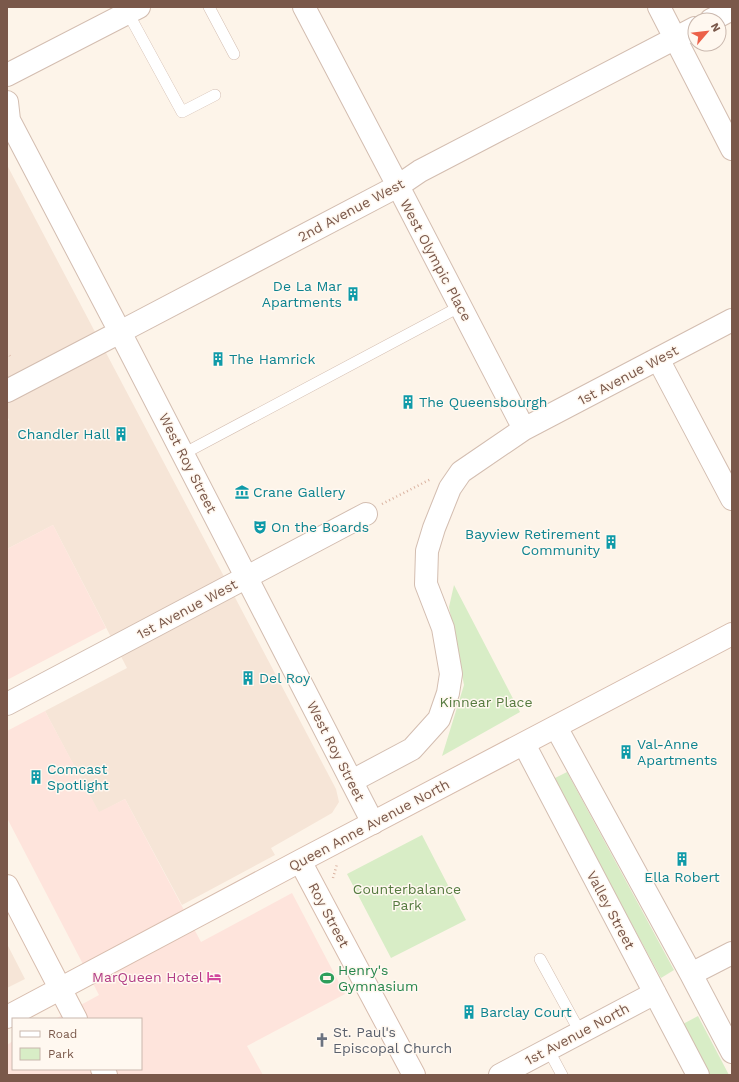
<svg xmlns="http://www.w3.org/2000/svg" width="739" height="1082" font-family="'Work Sans',sans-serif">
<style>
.residential{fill:#f6e5d7}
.commercial{fill:#fee4dc}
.green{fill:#d8edc6}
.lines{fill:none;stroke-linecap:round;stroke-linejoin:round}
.service-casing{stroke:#d3bdb0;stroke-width:12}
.minor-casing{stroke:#d3bdb0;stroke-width:24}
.tertiary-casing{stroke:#d3bdb0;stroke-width:24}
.secondary-casing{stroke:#d7bcad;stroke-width:24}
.path{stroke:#dab3a1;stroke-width:2.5;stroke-dasharray:1 3;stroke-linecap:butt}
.service{stroke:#fff;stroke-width:11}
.minor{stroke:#fff;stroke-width:22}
.tertiary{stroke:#fff;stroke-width:22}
.secondary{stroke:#fff;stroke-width:22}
.labels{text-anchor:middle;stroke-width:3;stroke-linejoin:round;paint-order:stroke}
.street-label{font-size:14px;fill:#7a584a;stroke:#fff8f0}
.culture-label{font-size:14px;fill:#0d838f;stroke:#fff8f0;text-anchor:start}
.park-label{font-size:14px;fill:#557a3f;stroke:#fff8f0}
.leisure-label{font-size:14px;fill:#27864d;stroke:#fff8f0;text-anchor:start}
.hotel-label{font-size:14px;fill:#b23c85;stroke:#fff8f0;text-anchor:end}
.worship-label{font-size:14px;fill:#5b616d;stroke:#fff8f0;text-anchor:start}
</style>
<rect width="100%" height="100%" fill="#fdf4e9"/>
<path class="residential" d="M7,165l329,624 3,13 -7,11 -61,35 4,7 -93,50 -57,-106 -26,14 -54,-102 82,-43 -74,-143 -46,24v-128l2,-1 -2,-4z
M7,944l18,35 -18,9z"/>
<path class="commercial" d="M53,525l53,103 -99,52v-131z
M45,711l54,101 26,-13 76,143 91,-49 53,101 -98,52 16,29h-256v-30l6,-4v28h128v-50h-86l44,-24 -92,-177v-87z"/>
<path class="green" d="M454,585l66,127 -78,44 22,-71 -15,-78z
M567,772l107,198 -13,8 -108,-199z
M422,835l44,85 -75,38 -44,-84z
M698,1016l31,59h-19l-27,-51z"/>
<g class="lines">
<defs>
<path id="service" d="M209,7l25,47
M128,13l54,99 33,-17
M183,454l278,-148
M540,959l40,73
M548,1049l14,26"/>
<path id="minor" d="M659,7l73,142
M711,20l21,-11
M7,75l132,-68
M7,102l2,18 111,212 -113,59
M658,359l74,140
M524,429l-126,-243 22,-15 275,-143
M7,704l359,-190
M556,727l135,247 41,78
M524,744l174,331
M352,781l60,-32 27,-30 9,-26 3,-19 -8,-46 -17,-44 1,-33 7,-23 16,-40 11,-16 63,-43 208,-109
M691,974l41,-21
M500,1075l155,-82"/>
<path id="tertiary" d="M304,7l94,179 -278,146 253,491"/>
<path id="secondary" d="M300,861l114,214
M7,886l69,133
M7,1017l293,-156 432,-227
M102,1069l4,6"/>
</defs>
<use href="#service" class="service-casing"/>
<use href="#minor" class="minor-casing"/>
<use href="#tertiary" class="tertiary-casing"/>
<use href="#secondary" class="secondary-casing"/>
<path class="path" d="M7,353h1l2,3
M382,504l49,-25
M333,878l4,-14"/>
<use href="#service" class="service"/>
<use href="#minor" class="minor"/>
<use href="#tertiary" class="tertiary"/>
<use href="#secondary" class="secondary"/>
</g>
<defs>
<symbol id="building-bare" viewBox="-9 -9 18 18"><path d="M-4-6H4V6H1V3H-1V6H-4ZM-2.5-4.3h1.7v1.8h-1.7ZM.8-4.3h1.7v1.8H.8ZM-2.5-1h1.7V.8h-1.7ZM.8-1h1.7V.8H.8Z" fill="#0f9aa8" stroke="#fff8f0" stroke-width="2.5" paint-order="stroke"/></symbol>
<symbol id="museum-bare" viewBox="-9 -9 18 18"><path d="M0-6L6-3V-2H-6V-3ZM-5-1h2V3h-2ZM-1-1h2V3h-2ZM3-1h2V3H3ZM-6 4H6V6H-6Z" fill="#0f9aa8" stroke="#fff8f0" stroke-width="2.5" paint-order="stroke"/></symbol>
<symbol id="theatre-bare" viewBox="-9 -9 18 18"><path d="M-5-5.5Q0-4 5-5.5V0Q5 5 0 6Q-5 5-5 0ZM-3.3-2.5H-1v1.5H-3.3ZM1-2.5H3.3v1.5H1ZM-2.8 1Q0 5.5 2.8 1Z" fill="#0f9aa8" stroke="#fff8f0" stroke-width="2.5" paint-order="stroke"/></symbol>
<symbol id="hotel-bare" viewBox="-9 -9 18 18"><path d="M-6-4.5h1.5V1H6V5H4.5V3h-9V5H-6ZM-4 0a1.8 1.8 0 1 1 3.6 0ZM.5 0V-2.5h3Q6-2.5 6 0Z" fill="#d1479c" stroke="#fff8f0" stroke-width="2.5" paint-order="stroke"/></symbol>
<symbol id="stadium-bare" viewBox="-9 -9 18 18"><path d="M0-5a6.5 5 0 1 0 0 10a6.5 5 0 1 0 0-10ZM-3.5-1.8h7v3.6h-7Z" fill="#2e9e5b" stroke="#fff8f0" stroke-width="2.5" paint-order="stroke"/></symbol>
<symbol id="church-bare" viewBox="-9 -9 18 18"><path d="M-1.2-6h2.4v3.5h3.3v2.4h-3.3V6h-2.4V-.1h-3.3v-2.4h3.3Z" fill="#6b7280" stroke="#fff8f0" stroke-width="2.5" paint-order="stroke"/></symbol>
</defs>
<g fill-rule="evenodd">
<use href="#building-bare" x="343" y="284" width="20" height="20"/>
<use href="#building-bare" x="208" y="349" width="20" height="20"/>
<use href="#building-bare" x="398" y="392" width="20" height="20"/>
<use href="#building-bare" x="111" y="424" width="20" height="20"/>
<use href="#museum-bare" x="232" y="482" width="20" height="20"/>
<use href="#theatre-bare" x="250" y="517" width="20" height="20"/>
<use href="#building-bare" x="601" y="532" width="20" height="20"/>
<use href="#building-bare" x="238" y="668" width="20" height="20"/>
<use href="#building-bare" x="616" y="742" width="20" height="20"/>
<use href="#building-bare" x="26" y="767" width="20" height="20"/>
<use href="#building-bare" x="672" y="849" width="20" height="20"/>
<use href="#hotel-bare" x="204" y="967" width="20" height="20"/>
<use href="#stadium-bare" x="317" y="968" width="20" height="20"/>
<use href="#building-bare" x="459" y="1002" width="20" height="20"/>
<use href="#church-bare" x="312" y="1030" width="20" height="20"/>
</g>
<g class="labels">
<g class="street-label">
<text transform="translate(351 210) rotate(-28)" y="5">2nd Avenue West</text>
<text transform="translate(436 260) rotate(62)" y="5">West Olympic Place</text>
<text transform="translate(628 375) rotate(-28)" y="5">1st Avenue West</text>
<text transform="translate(188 463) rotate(63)" y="5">West Roy Street</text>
<text transform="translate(187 609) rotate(-28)" y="5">1st Avenue West</text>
<text transform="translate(336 751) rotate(63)" y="5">West Roy Street</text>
<text transform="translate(369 825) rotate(-28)" y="5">Queen Anne Avenue North</text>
<text transform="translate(611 910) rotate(62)" y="5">Valley Street</text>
<text transform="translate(329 915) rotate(62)" y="5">Roy Street</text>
<text transform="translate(577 1034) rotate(-28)" y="5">1st Avenue North</text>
</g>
<g class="culture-label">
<text x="342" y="291" text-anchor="end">De La Mar<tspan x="342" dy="16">Apartments</tspan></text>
<text x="229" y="364">The Hamrick</text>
<text x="419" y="407">The Queensbourgh</text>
<text x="110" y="439" text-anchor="end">Chandler Hall</text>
<text x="253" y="497">Crane Gallery</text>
<text x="271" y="532">On the Boards</text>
<text x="600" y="539" text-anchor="end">Bayview Retirement<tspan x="600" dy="16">Community</tspan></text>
<text x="259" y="683">Del Roy</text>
<text x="637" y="749">Val-Anne<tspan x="637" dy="16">Apartments</tspan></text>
<text x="47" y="774">Comcast<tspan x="47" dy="16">Spotlight</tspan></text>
<text x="682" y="882" text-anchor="middle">Ella Robert</text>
<text x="480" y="1017">Barclay Court</text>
</g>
<g class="park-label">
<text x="486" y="707">Kinnear Place</text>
<text x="407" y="894">Counterbalance<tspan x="407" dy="16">Park</tspan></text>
</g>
<g class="leisure-label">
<text x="338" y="975">Henry's<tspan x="338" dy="16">Gymnasium</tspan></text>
</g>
<g class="hotel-label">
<text x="203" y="982">MarQueen Hotel</text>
</g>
<g class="worship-label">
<text x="333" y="1037">St. Paul's<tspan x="333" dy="16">Episcopal Church</tspan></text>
</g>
</g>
<rect width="739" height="1082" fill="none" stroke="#7a584a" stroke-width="16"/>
<rect x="12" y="1018" width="130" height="52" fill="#fff8f0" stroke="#cab8ae"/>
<rect x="20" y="1031" width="20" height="6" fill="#ffffff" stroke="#cab8ae"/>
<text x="48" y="1038" font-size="12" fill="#7a584a">Road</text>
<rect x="20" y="1048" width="20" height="12" fill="#d8edc6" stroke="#cab8ae"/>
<text x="48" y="1058" font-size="12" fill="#7a584a">Park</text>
<g transform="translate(707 32) rotate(62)"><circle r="19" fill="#fff8f0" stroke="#cab8ae"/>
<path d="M0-3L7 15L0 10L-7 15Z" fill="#ec6149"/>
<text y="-6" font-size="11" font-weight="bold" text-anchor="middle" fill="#7a584a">N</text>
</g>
</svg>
